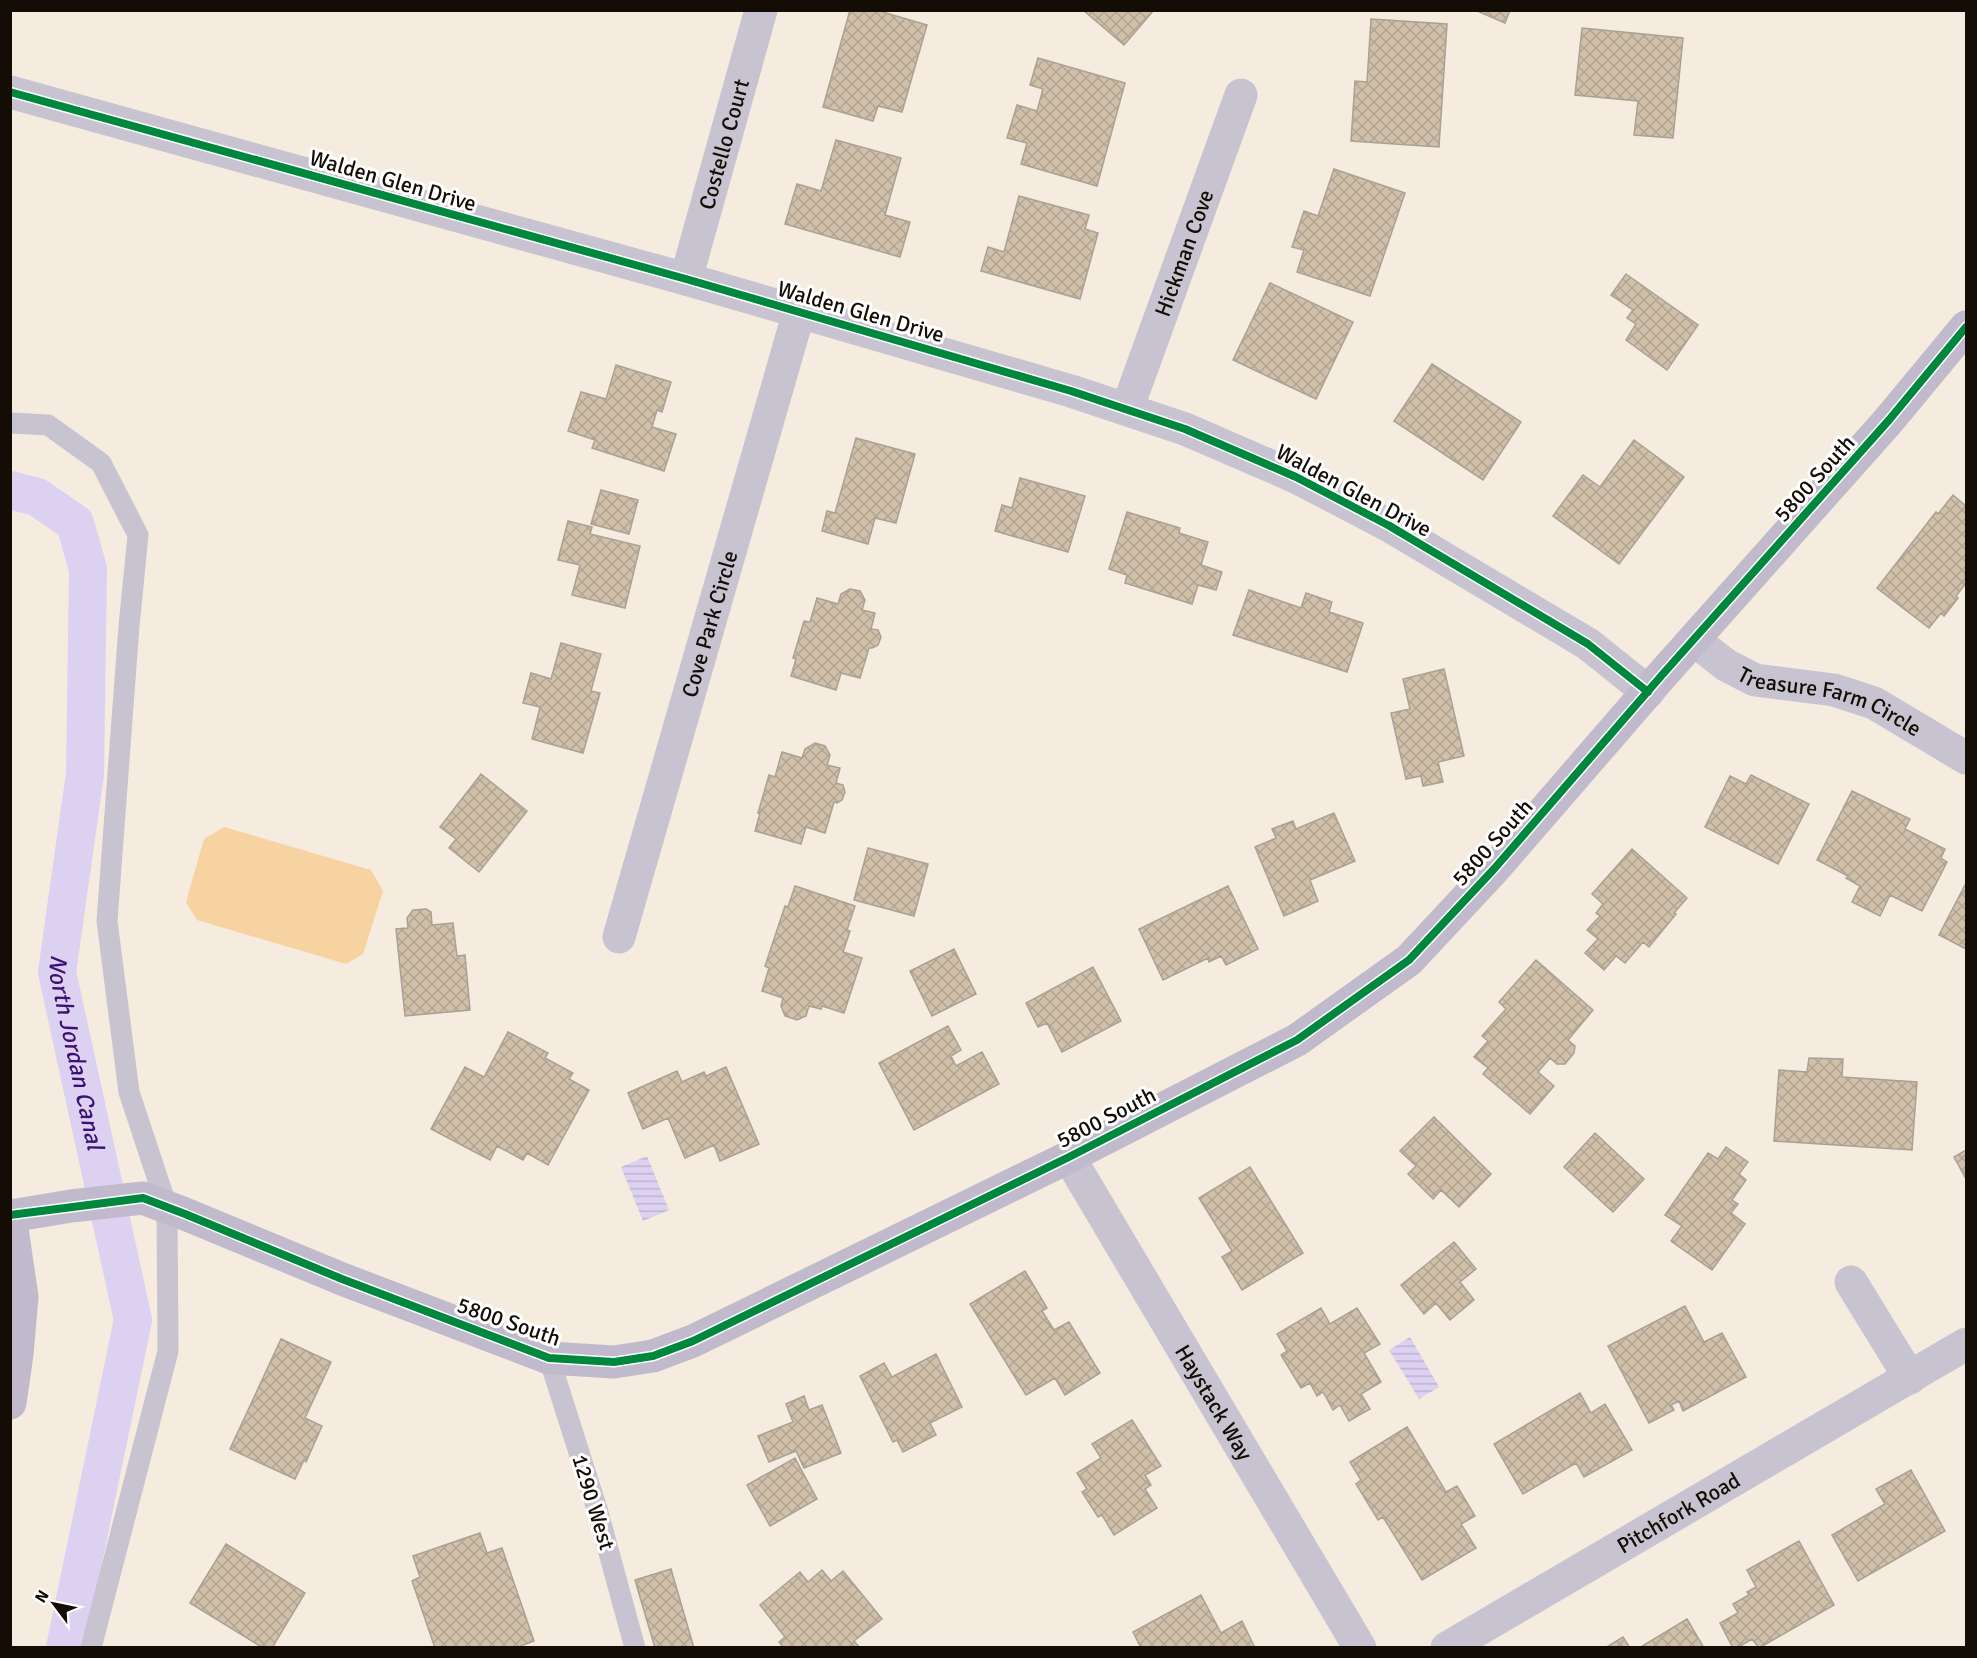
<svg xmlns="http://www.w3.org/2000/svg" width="1977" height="1658" font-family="Signika,sans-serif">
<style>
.green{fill:#f7d3a2}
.water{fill:url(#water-rules)}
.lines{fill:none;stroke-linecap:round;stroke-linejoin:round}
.canal{stroke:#ddd1f2;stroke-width:38}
.building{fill:url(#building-cross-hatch);stroke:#a9a197;stroke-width:1.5}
.lane{stroke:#c8c3d1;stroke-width:21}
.street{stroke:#c8c3d1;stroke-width:33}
.secondary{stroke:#c0bacc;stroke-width:33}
.cycleway-casing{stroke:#fff;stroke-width:11}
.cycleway{stroke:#00873e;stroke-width:8}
.labels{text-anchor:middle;stroke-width:6;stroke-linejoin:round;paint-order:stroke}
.street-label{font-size:22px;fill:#130d05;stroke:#fff}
.water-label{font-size:24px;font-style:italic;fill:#3c1074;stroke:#fff}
</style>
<defs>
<pattern id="water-rules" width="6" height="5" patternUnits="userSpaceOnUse" patternTransform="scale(1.5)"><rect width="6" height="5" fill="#ddd1f2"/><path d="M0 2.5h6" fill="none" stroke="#bdb2ce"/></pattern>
<pattern id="building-cross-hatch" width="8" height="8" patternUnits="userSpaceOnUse" patternTransform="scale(1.5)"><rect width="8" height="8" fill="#d0c0a9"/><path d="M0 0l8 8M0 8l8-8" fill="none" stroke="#b2a490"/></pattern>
</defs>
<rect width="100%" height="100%" fill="#f5ebde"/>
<path class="green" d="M224,827l147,43 12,21 -20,63 -17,10 -149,-44 -11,-18 18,-63z"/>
<path class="water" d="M647,1156l22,54 -26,11 -22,-54z
M1410,1337l29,50 -20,12 -30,-49z"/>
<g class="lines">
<path class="canal" id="s1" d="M10,490l27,7 38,26 13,46 -3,205 -28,198 76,348 -68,328"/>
</g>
<path class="building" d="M850,10h26l51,15 -25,87 -24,-6 -5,15 -50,-14z
M1083,10h71l-30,35z
M1475,10h35l-5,13z
M1371,19l76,5 -8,123 -88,-6 4,-60 12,1z
M1582,28l101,10 -10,100 -39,-3 4,-34 -63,-6z
M1038,58l87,25 -28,103 -76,-22 6,-21 -20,-5 10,-33 20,6 6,-22 -13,-4z
M836,140l65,18 -16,57 25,7 -10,35 -115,-33 12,-40 24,7z
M1334,169l71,24 -35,103 -73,-24 7,-22 -12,-3 12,-36 14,5z
M1019,196l70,19 -4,14 13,4 -18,66 -99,-28 7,-24 16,5z
M1626,274l72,51 -31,45 -41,-30 10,-16 -9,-6 6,-8 -22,-15z
M1270,283l83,39 -37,77 -83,-39z
M1432,364l89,58 -38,58 -89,-59z
M616,365l55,17 -9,30 -5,-2 -5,17 24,7 -12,37 -72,-23 3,-8 -27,-9 13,-39 25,7z
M856,438l59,16 -19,69 -21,-5 -7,26 -46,-13 5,-20 8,2z
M1634,440l50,37 -65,87 -66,-48 30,-41 17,12z
M1020,478l65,18 -17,56 -73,-21 7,-26 10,3z
M601,490l37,10 -9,34 -38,-10z
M1953,495l13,11v64l-1,2 1,11 -10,13 2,2 -14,18 -3,-3 -12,15 -52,-40 59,-76 2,2z
M1127,512l53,16 -1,5 29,9 -7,23 21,7 -6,18 -18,-5 -6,19 -67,-21 2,-8 -18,-6z
M568,521l24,6 -2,7 50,12 -15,62 -53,-13 8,-30 -22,-5z
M850,589l10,2 5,9 -3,10 13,3 -4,16 7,1 3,7 -3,8 -6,3h-3l-9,30 -19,-5 -5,17 -45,-14 5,-17 -3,-1 11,-37 6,1 7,-24 21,6 3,-10z
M1249,590l52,18 5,-15 26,9 -3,10 34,11 -16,49 -114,-37z
M561,643l40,11 -10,37 9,2 -17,60 -51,-14 8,-32 -17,-4 8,-30 20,6z
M1444,669l20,87 -26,6 5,20 -20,4 -2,-10 -15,3 -15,-66 19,-4 -7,-30z
M815,743l10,3 5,9 -3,10 13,3 -4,15 7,2 2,7 -3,8 -5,3 -3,-1 -9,31 -19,-6 -5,17 -46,-13 5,-18h-2l11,-38 6,2 7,-25 20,6 3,-9z
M481,774l46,37 -48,61 -30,-24 7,-9 -16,-12z
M1751,775l58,29 -31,60 -73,-37 25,-51 16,8z
M1852,791l58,28 -5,10 40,20 -4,9 6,4 -25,49 -32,-16 -10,21 -28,-14 8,-16 -14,-8 2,-2 -31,-16z
M1334,813l21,48 -45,19 8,21 -34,15 -29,-69 21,-9 -4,-9 21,-8 3,8z
M868,848l60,16 -14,52 -60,-16z
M1632,849l55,49 -13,15 2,1 -27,33 -6,-5 -18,21 -9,-7 -12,14 -19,-17 13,-14 -11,-9 13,-14 -4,-3 7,-9 -11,-10z
M1966,883v66l-27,-14z
M795,886l60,20 -8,24 3,1 -7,21 19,6 -18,55 -22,-7 -1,3 -12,-3 -3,10 -9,4 -12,-4 -4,-10 2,-8 -21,-7 7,-23 -4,-2 20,-60 3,1z
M1228,886l30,63 -32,16 -5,-9 -12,6 -1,-4 -45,22 -24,-51z
M426,909l5,3 1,13 21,-2 4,33 8,-1 5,55 -65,6 -9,-87 12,-1 -1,-10 6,-8z
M954,949l22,45 -44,22 -22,-45z
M1536,960l57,50 -25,30 7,6 -1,7 -9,11h-8l-7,-6 -12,14 16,14 -24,28 -47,-40 5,-6 -14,-11 14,-16 -6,-5 24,-27 -7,-7z
M1093,967l28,54 -59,31 -15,-29 -9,4 -12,-24z
M948,1026l13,24 -10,6 5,10 26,-14 17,32 -85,46 -35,-67z
M508,1032l40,21 -3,5 28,15 -4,6 20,11 -41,75 -21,-12 -4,7 -26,-14 -7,14 -59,-31 34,-62 19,10z
M1809,1058l34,1 -1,18 75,5 -5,68 -138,-9 5,-71 28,2z
M726,1067l33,77 -39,17 -6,-16 -29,13 -17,-40 -25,11 -15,-36 49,-22 5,11 22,-10 2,4z
M1434,1117l57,57 -32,33 -18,-17 -8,9 -25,-25 8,-8 -16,-15z
M1595,1133l49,46 -31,33 -49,-45z
M1726,1147l22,15 -9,12 7,6 -14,20 6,4 -7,9 14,11 -33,46 -41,-29 11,-15 -17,-11 43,-62 10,6z
M1966,1150v29l-12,-22z
M1250,1167l53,86 -61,37 -20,-33 10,-6 -33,-53z
M1454,1242l22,27 -16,13 14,18 -24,20 -14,-17 -12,11 -23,-29z
M1025,1271l22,37 -5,3 12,19 15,-8 31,51 -35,22 -10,-17 -29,17 -56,-91z
M1685,1306l19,36 18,-9 24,44 -63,34 -4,-10 -8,4 3,5 -25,13 -41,-77z
M1321,1308l9,16 27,-16 23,36 -16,9 17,29 -20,12 9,15 -21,12 -9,-16 -7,5 -10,-18 -6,4 -7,-13 -9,5 -20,-33 6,-4 -10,-17z
M281,1339l50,23 -26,56 17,8 -16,36 -2,-2 -9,19 -65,-30z
M936,1354l26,53 -32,16 6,12 -33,17 -6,-12 -4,2 -33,-66 24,-13 8,14z
M1580,1393l11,20 14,-9 27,46 -48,27 -8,-14 -53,31 -29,-50z
M804,1396l5,14 13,-5 19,48 -37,15 -8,-17 -27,11 -11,-26 35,-14 -7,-18z
M1132,1420l29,46 -16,9 6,10 -6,4 12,19 -43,27 -12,-20 -4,2 -16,-25 5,-3 -10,-16 24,-15 -9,-14z
M1407,1427l39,65 11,-6 18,30 -14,8 15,24 -54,32 -39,-63 -5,3 -22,-36 5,-4 -11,-18z
M795,1458l22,41 -47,27 -23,-41z
M1911,1470l34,61 -87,50 -26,-46 53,-31 -9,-15z
M480,1533l7,20 15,-5 32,93 -19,7h-80l-23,-67 8,-4 -7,-21z
M1799,1541l35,64 -75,43 -7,-9 -15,9h-4l-13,-25 18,-10 -5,-9 16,-9 -2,-3 9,-5 -9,-17z
M226,1544l79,49 -33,55h-9l-73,-45z
M671,1569l23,79h-39l-20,-68z
M822,1570l9,11 12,-10 39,48 -28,22 6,7h-76l-5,-6 6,-5 -25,-32 40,-33 8,10z
M1201,1595l20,38 21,-12 13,27h-114l-8,-16z
M1687,1619l17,29h-65z
M1623,1637l7,11h-25z"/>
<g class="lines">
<path class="lane" d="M10,423l38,2 53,38 37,72 -9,91 -22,295 22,171 38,115 1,144 -77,297
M549,1358l48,151 38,139"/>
<g class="street">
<path d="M10,92l676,187 385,112 114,38 111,48 92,48 200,119 60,48"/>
<path id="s2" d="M686,279l75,-269"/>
<path id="s3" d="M1127,409l114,-314"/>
<path id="s4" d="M1694,640l32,25 29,15 79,10 40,13 92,55"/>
<path id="s5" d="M619,937l180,-625"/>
<path id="s6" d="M1069,1157l291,491"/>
<path d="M1851,1282l59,96"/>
<path id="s7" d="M1447,1648l519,-304"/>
</g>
<path class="secondary" d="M10,1215l12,82 -5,57 -7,49
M11,1216l60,-10 72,-8 42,16 157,65 207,79 65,4 39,-6 40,-15 376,-184 228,-117 112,-80 85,-91 168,-194 227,-255 77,-93"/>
<defs>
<path id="cycleway" d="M10,92l676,187 385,112 114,38 111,48 92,48 200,119 60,48
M10,1215l133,-17 42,16 157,65 207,79 65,4 39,-6 40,-15 376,-184 228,-117 112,-80 85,-91 168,-194 227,-255 77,-93"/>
</defs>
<use href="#cycleway" class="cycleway-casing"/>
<use href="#cycleway" class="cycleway"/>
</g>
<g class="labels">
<g class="street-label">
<text dy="8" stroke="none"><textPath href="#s2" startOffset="140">Costello Court</textPath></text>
<text transform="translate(393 180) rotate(16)" y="8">Walden Glen Drive</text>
<text dy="8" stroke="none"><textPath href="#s3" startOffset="166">Hickman Cove</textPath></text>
<text transform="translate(861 311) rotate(16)" y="8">Walden Glen Drive</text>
<text transform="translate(1814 478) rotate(-48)" y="8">5800 South</text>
<text transform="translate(1354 490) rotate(28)" y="8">Walden Glen Drive</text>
<text dy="8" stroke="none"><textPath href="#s5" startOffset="326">Cove Park Circle</textPath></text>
<text dy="8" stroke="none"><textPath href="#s4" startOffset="152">Treasure Farm Circle</textPath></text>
<text transform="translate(1492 842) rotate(-48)" y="8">5800 South</text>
<text transform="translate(1106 1117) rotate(-27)" y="8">5800 South</text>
<text transform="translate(509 1321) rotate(19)" y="8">5800 South</text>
<text dy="8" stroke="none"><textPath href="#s6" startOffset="285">Haystack Way</textPath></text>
<text transform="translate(594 1502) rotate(73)" y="8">1290 West</text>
<text dy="8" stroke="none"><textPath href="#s7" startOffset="268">Pitchfork Road</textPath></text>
</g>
<g class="water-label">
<text dy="8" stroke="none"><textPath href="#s1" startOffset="609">North Jordan Canal</textPath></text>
</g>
</g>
<rect width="1977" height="1658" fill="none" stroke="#130d05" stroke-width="24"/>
<g transform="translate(54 1604) rotate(302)" stroke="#ffffff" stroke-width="4.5" paint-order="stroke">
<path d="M0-4.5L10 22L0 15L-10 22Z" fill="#130d05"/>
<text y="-9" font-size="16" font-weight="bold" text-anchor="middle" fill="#130d05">N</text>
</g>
</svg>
